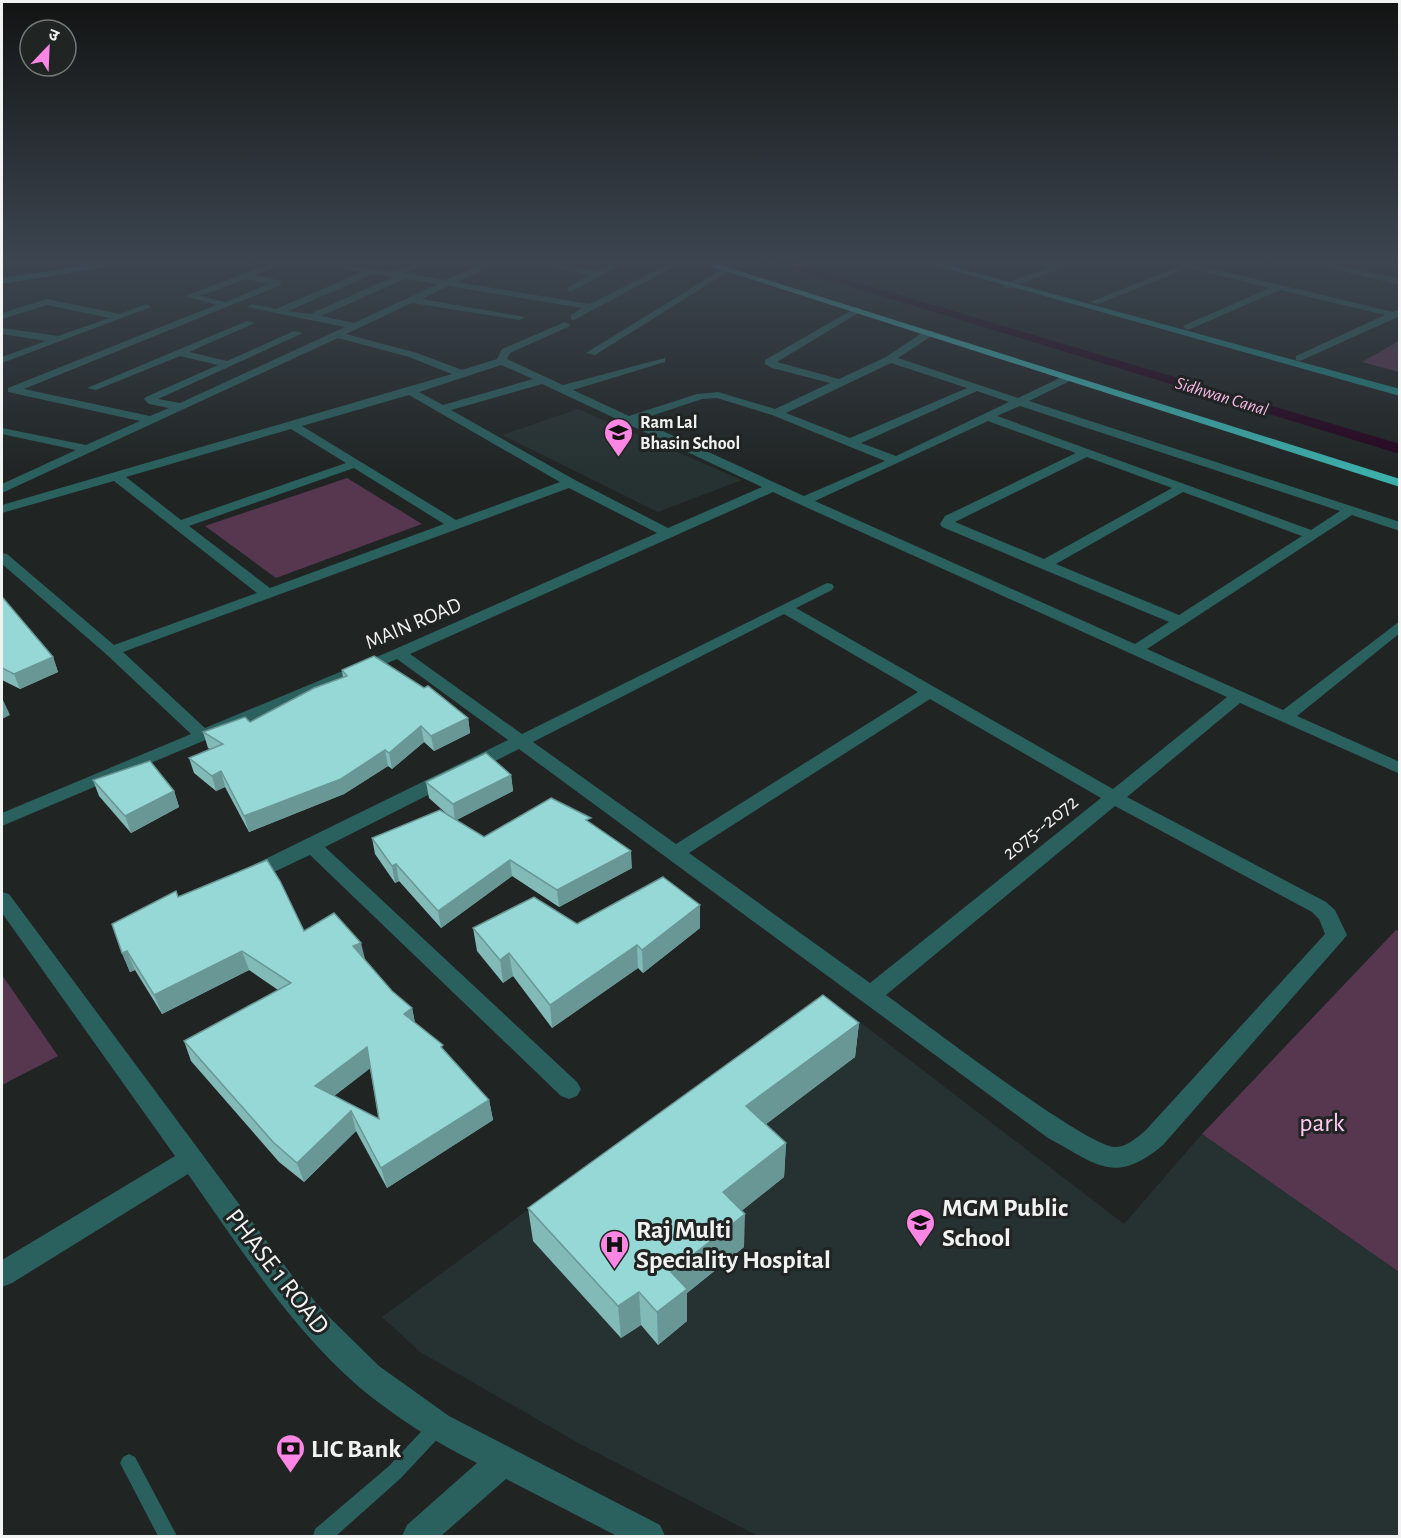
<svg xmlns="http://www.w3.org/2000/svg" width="1401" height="1538" font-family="'Alegreya Sans','Noto Sans Devanagari',sans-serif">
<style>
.built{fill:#263131}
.green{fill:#573650}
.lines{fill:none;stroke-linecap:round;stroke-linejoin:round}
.canal{fill:#25051f;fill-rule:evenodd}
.lane{fill:#2a605e;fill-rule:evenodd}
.street{fill:#2a605e;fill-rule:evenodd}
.secondary{fill:#20827f;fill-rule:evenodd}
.highway{fill:#3cafac;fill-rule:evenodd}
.wall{fill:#81bab7;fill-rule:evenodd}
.shaded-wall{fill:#699795}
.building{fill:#96d8d5;stroke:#699795;stroke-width:1.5;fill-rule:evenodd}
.labels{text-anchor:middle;stroke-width:6;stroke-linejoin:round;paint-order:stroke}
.far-water-label{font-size:18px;font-style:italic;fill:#f7b6e7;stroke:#202423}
.far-poi-label{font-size:18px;font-weight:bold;fill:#f0f3f2;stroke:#202423;text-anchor:start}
.street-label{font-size:21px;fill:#f0f3f2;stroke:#202423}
.near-park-label{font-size:26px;fill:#ffcaf1;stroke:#202423}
.near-poi-label{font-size:26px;font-weight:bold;fill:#f0f3f2;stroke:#202423;text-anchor:start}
.near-street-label{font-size:26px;fill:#f0f3f2;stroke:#202423}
</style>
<rect width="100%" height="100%" fill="#202423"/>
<path class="built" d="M578,409l164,71 -84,32 -156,-77z
M826,996l298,228 78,-90 197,138v264h-641l-178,-92 -160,-92 -38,-35 272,-200z"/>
<path class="green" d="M1399,341v31l-37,-10z
M347,478l75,46 -146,54 -71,-52z
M1396,930l4,1 -1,341 -197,-138z
M2,975l56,81 -56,29z"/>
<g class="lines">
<path class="canal" d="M764,260h18l618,184v10z"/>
<path class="lane" d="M437,1418l6,3 3,6 -3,6 -42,45 -65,58h-23l2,-7 74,-63 42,-45z
M129,1454l6,3 42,79h-19l-38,-73 3,-6z"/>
<path class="street" d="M280,260h12l-37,15 26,6v4l-257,104 126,27 19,-8 -20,-4 -5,-5 2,-2 72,-32 -38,-9 -84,34 -9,-2 160,-67 8,2 -66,29 38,9 67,-30 9,2 -145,66 22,4 165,-76 -98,-20 5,-3 24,5 86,-37 -61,-12c30,0 59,10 90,11 13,1 26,-11 40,-11l-26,13 41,7 45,-20h11l-45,22 133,22 86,-44h11l-113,60 -3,-1v-4l11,-7 -134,-22 -26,13 103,18 -5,3 -108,-17 -66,31 71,19 45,17 35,-11 5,-10 63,-27 5,3 -2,2 -58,26 -3,6 56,26 102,-27v4l-92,28 56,26 68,-22 21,-2 57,17 55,-26 -58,-15 -7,-4v-4l92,-53 3,1v4l-83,50 62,17 47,-22 39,-26h8v4l-35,23 120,40 46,-22h8v4l-43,21 371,121v9l-48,-16 -205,134 136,61 117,-89v12l-103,83 103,46v12l-160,-71 -113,94 199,105 9,8 12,25 -4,5 -180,205c-49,41 -66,19 -115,-7l-529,-389 -194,98 252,235 4,7 -4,7 -8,3 -8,-3 -251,-241 -51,24h-14l-3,-5 3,-5 263,-129 -111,-81 -395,167v-13l189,-79 -85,-80 -104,-90v-11l5,1 107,91 143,-52 -143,-112 -112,32v-8l450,-131 -43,-17 -71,-19 -336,155v-9l74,-34 -74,-16v-6l84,17 54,-24 -132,-29v-4l208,-83 -31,-9zM373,274l20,3 -83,37 -22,-3zM246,279l23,5 -44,18 -25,-6zM405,279l33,5 -84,39 -33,-7zM891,363l76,25 -117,50 -64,-25zM501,365l32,14 -90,26 -24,-13zM542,384l220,103 -94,41 -93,-48 -124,-70zM977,391l32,11 -113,54 -35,-13zM409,395l151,87 -104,38 -154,-94zM717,398l55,17 113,46 -81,35 -165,-76 63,-21zM1020,406l320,105 -29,19 -314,-114zM988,421l88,32 -131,63 -5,8 2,3 227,95 -34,22 -320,-143zM291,429l55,34 -165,57 -55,-43zM1087,457l85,31 -128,71 -89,-37zM354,468l90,56 -174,64 -81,-62zM569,488l88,45 -264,117 -188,78 -82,-76zM773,492l26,12 428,193 -114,92 -317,-181 36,-18 2,-3 -2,-3 -5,-1 -305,151 -112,-80zM1183,492l119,44 -123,79 -123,-51zM784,614l134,78 -242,152 -143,-102zM930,699l171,99 -231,185 -181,-130zM1115,806l197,106 7,7 6,15 -180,197c-10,8 -18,16 -31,16 -29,-1 -194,-128 -228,-152z
M620,260h10l-59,32 -3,-1v-4l22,-12 -46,-9 4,-3 50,8z
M1023,260c11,0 25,6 35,4 9,-1 15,-4 24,-4l-72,28h-6v-4l43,-16z
M1161,260h15l217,52 5,-2 2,6 -100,45 -4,-1v-4l89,-41 -105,-25 -92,40 -5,-3 2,-2 85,-37 -81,-20 -91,36 -8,-2 90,-36z
M1295,260h16l89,19v6z
M724,268l7,2 -136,85 -9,-2z
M47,299l73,15 26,-10 5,3 -149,56v-6l44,-16 -44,-7v-6l56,8 52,-18 -63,-13 -45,14v-6z
M2,892l7,2 282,380 36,41 52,51 70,50 211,109 5,11h-48l-111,-57 -65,57h-39l5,-11 70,-62c-42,-21 -82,-46 -118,-76 -69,-60 -119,-139 -171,-213l-176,109 -10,4v-27l173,-104 -173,-243z"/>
<path class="secondary" d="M124,260h21l-143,24v-6z
M916,260h13l471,129v7z"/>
<path class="highway" d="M691,260h13l696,219v8z"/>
</g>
<path class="wall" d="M2,597l51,60 5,15 -38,17 -18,-9z
M342,670l126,48 2,15 -36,18 -10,-9 -32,27 -4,-3 -44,28 -95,38 -24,-45 -9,4 -22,-18 -5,-15 21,-9 -2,-1 -5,-16 47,-10 93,-44z
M511,775l2,16 -57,29 28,17 108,-13 40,44 -73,39 -47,-31 -71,52 -42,-47 -4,2 -20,-29 -3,-16 77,-22 -20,-18 -3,-16z
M93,780l81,11 5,16 -48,26 -32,-37z
M178,897l126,34 61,29 27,31 20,17 3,15 29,27 45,50 4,20 -106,68 -31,-57 -52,51 -25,-20 -88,-101 -7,-20 94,-51 -29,-20 -87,44 -27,-44 -5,2 -8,-19zM370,1068l9,51 -45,-23z
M473,928h227l-57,45 -5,-5 -86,60 -39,-52 -10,7 -26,-32z
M859,1023l-4,34 -89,67 20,19 -2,34 -43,34 3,36 -57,46v28l-29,24 -17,-20 -20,13 -88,-97 -5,-33z"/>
<path class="shaded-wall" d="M53,657l5,15 -38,17 -6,-15z
M2,700h1l7,15 -8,4z
M468,718l2,15 -36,18 -3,-15z
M421,726l3,16 -32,27 -3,-16z
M385,750l3,16 -44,28 -95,38 -5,-16z
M221,771l4,16 -9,4 -4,-15z
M511,775l2,16 -58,30 -2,-17z
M174,791l5,16 -48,26 -6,-17z
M631,851l1,17 -73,39 -2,-17z
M510,860l2,16 -71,52 -3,-17z
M396,864l3,17 -4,2 -3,-17z
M700,905v23l-57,45 -1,-23z
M361,943l5,20 -13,-17z
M637,945l1,23 -86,60 -2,-23z
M127,951l8,19 -5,2 -8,-19z
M242,951l7,19 -87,44 -8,-19z
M509,953l4,23 -10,7 -3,-23z
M412,1008l4,20 -12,-14z
M859,1023l-4,34 -110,83 1,-34z
M367,1047l5,20 -51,39 -6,-20z
M489,1100l4,20 -106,68 -6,-20z
M351,1111l5,20 -52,51 -7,-19z
M786,1143l-2,34 -61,49v-34z
M745,1214l-1,33 -57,46v28l-29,24 -1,-33 14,-40z
M639,1292l2,33 -20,13 -3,-32z"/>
<path class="building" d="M2,597l1,1 50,59 -39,17 -12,-6z
M374,656l50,32 4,-2 40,32 -37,18 -10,-10 -32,27 -4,-3 -44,29 -97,37 -23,-45 -9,5 -23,-18 34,-14 -20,-12 42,-15 5,5 64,-34 33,-12 -5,-6z
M486,753l25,22 -58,29 -27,-22z
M150,761l24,30 -49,25 -32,-36z
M551,798l40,20 -5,2 45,31 -74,39 -47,-30 -72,51 -42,-47 -4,2 -20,-28 68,-28 44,27z
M267,860l13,21 24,50 30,-18 27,30 -8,3 39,45 20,17 -8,6 39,31 -2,2 48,53 -108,68 -30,-57 -54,52 -24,-21 -89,-101 107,-58 -49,-32 -88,44 -27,-44 -5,2 -10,-29 64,-33 2,6zM367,1047l12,72 -64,-33z
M663,877l37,28 -58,45 -5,-5 -87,60 -41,-52 -9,7 -27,-32 61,-31 43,27z
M823,995l36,28 -113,83 40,37 -63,49 22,22 -74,58 16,17 -30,23 -18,-20 -21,14 -90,-98z"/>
<linearGradient id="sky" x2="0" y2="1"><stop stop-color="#121413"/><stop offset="0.55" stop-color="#3c4550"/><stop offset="1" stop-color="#3c4550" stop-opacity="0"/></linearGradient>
<rect width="1401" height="475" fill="url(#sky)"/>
<defs>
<symbol id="school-pin" viewBox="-11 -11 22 30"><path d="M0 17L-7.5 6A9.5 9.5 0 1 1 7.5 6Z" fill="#fc86e3" stroke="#202423"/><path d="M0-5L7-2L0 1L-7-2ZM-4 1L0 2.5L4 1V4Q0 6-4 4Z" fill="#111"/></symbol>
<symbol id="hospital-pin" viewBox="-11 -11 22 30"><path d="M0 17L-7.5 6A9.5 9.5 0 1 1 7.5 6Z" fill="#fc86e3" stroke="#202423"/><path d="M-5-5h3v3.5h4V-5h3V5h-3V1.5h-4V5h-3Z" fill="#111"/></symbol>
<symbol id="bank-pin" viewBox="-11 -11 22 30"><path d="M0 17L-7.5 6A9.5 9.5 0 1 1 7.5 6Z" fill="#fc86e3" stroke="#202423"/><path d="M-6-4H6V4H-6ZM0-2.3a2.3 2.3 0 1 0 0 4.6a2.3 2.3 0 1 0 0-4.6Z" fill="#111"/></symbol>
</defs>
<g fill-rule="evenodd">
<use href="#school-pin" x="602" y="416" width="33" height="45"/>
<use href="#school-pin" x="904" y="1206" width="33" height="45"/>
<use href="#hospital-pin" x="598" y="1228" width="33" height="45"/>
<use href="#bank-pin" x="274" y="1432" width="33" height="45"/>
</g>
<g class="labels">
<g class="far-water-label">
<text transform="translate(1222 396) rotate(17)" y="6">Sidhwan Canal</text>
</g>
<g class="far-poi-label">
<text x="640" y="428">Ram Lal<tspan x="640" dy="21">Bhasin School</tspan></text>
</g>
<g class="street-label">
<text transform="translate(413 623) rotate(-23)" y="7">MAIN ROAD</text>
<text transform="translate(1040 827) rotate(-39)" y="7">2075--2072</text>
</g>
<g class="near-park-label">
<text x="1322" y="1131">park</text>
</g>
<g class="near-poi-label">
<text x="942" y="1216">MGM Public<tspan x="942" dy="30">School</tspan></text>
<text x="636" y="1238">Raj Multi<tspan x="636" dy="30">Speciality Hospital</tspan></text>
<text x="311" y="1457">LIC Bank</text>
</g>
<g class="near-street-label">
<text transform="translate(278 1271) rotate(52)" y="9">PHASE 1 ROAD</text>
</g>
</g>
<rect width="1401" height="1538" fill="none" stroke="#f0f3f2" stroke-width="6"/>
<g transform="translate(48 48) rotate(23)"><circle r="28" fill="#202423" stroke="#737776" stroke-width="1.5"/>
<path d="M0-4.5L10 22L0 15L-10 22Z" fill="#fc86e3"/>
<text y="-9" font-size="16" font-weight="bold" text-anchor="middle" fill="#f0f3f2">उ</text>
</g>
</svg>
